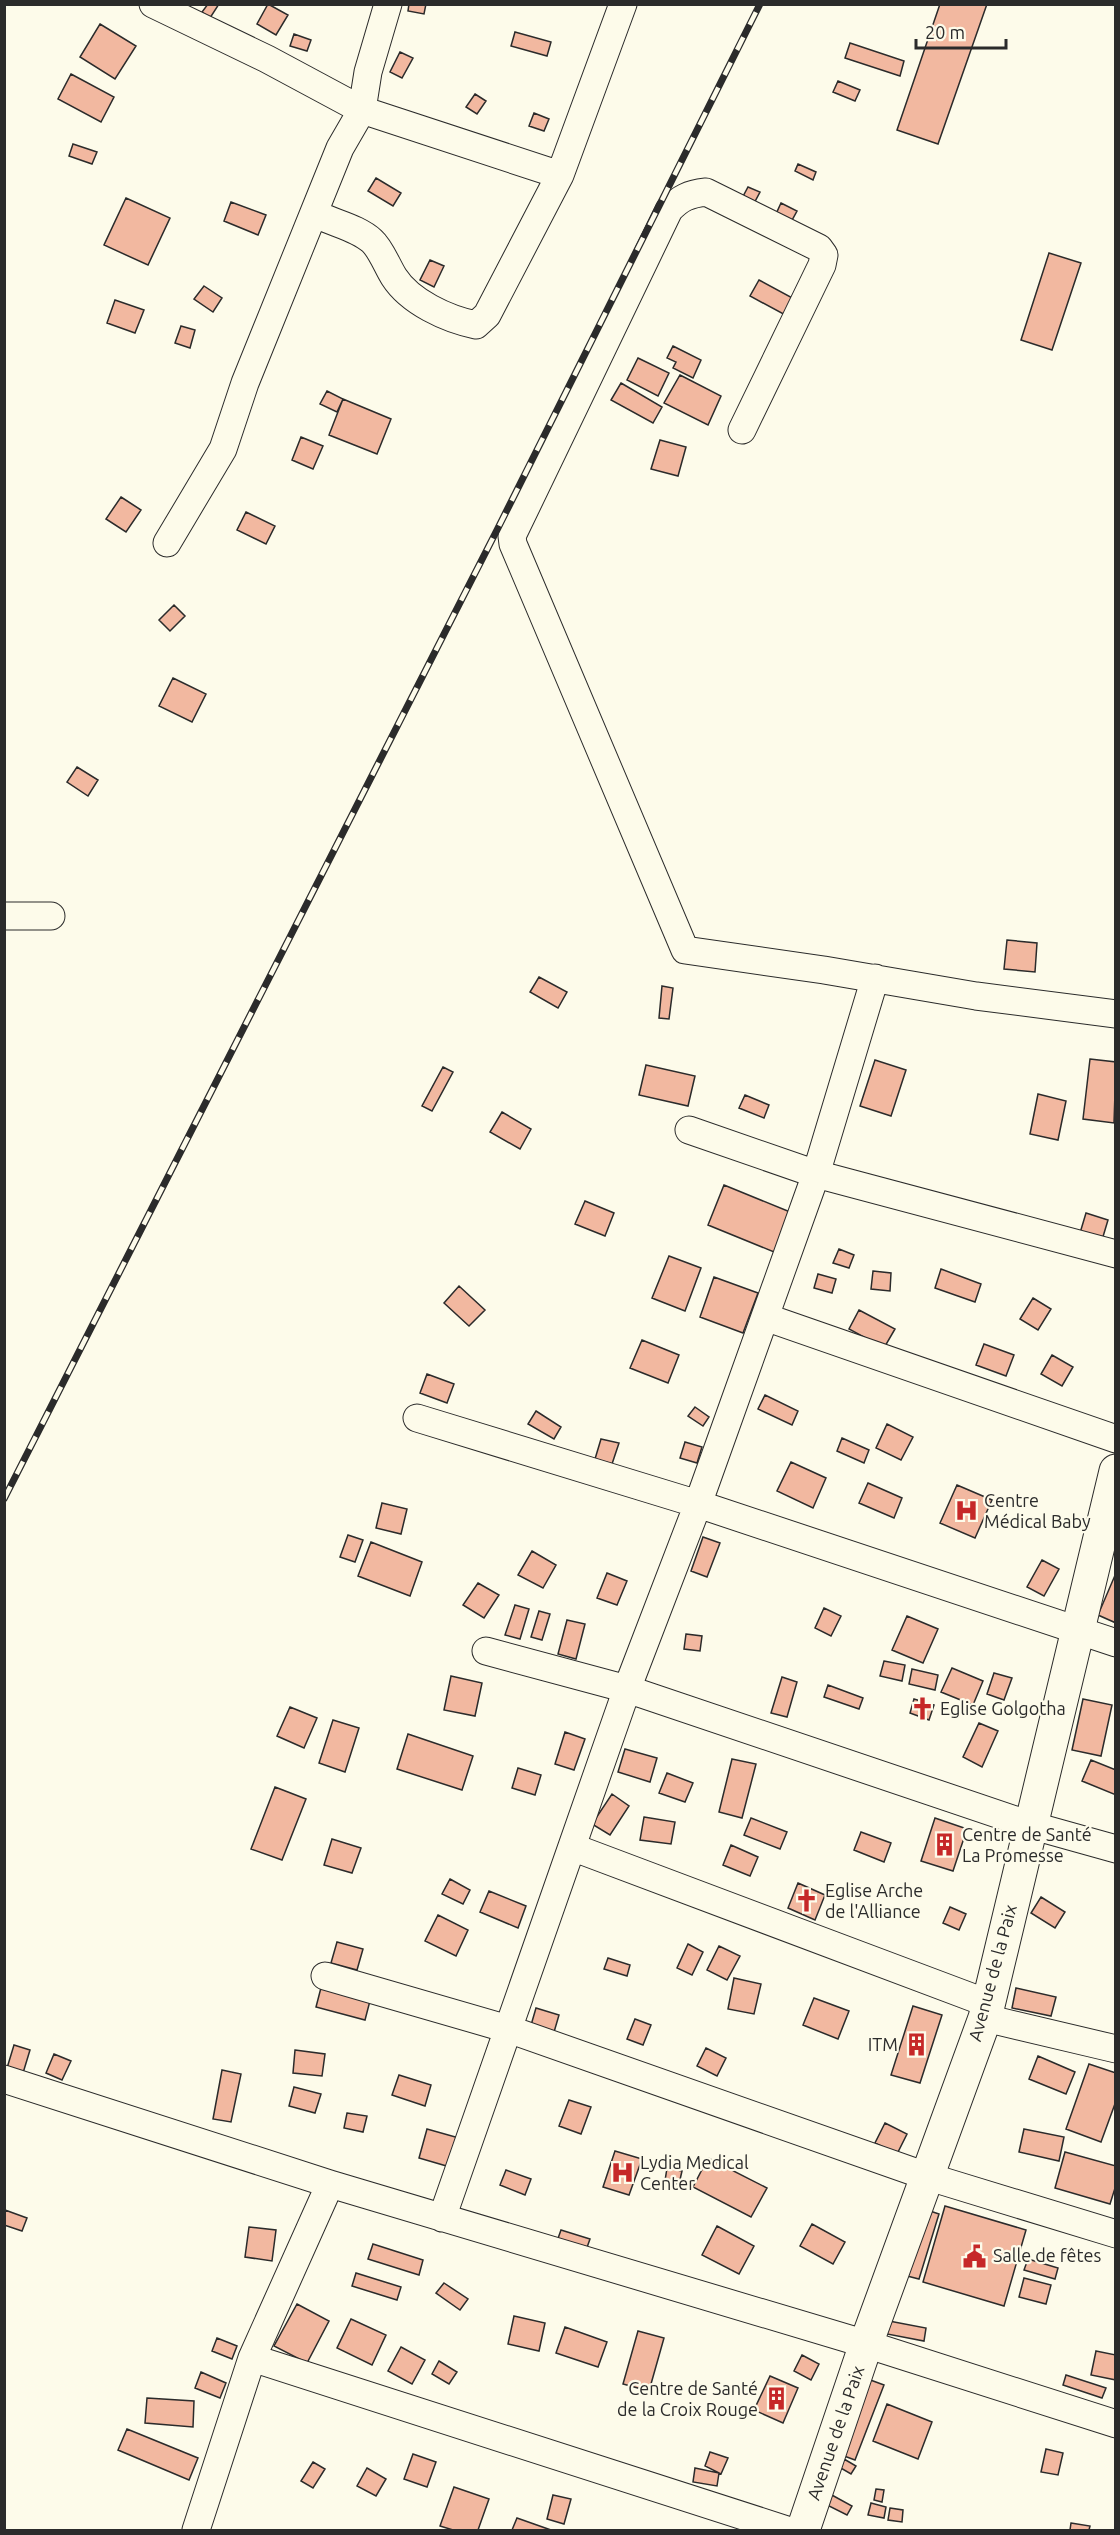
<svg xmlns="http://www.w3.org/2000/svg" width="1120" height="2535" font-family="Ubuntu,sans-serif">
<style>
.building{fill:#f2b8a0;stroke:#2b2b2b;stroke-width:1.5}
.lines{fill:none;stroke-linecap:round;stroke-linejoin:round}
.street-casing{stroke:#2b2b2b;stroke-width:29}
.secondary-casing{stroke:#2b2b2b;stroke-width:35}
.street{stroke:#fdfbea;stroke-width:27}
.secondary{stroke:#fdfbea;stroke-width:33}
.rail-casing{stroke:#2b2b2b;stroke-width:7}
.rail{stroke:#fdfbea;stroke-width:4.5;stroke-dasharray:14;stroke-linecap:butt}
.labels{text-anchor:middle;stroke-width:4.5;stroke-linejoin:round;paint-order:stroke}
.poi-label{font-size:18px;fill:#2b2b2b;stroke:#fdfbea;text-anchor:start}
.street-label{font-size:18px;fill:#2b2b2b;stroke:#fdfbea}
</style>
<rect width="100%" height="100%" fill="#fdfbea"/>
<path class="building" d="M208,4h11l-9,14 -8,-6z
M268,4l20,11 -12,20 -19,-11z
M409,4h17l-2,10 -16,-3z
M940,4h47l-49,140 -41,-14z
M100,24l36,22 -21,33 -35,-22z
M515,32l36,10 -4,14 -36,-10z
M294,34l17,6 -4,11 -17,-5z
M850,43l54,18 -4,15 -55,-18z
M400,52l13,6 -11,20 -12,-6z
M71,74l43,23 -13,25 -43,-23z
M838,81l22,9 -5,11 -22,-9z
M475,94l11,7 -9,13 -11,-7z
M534,113l15,6 -5,12 -15,-5z
M73,144l24,8 -5,12 -23,-8z
M798,164l18,8 -3,8 -18,-9z
M376,178l25,15 -8,13 -25,-15z
M748,187l12,5 -8,15 -12,-5z
M126,198l44,20 -22,47 -44,-20z
M231,202l35,13 -8,20 -34,-14z
M781,203l16,8 -6,11 -15,-8z
M1049,253l32,10 -29,87 -31,-10z
M430,260l14,6 -10,21 -14,-7z
M759,280l39,21 -9,16 -39,-21z
M204,286l18,12 -9,14 -19,-13z
M115,300l29,10 -9,23 -28,-10z
M181,326l14,4 -5,18 -15,-5z
M673,346l28,14 -8,18 -20,-10 3,-6 -9,-4z
M638,358l31,15 -11,23 -31,-16z
M680,375l41,21 -13,29 -44,-22z
M621,383l41,24 -9,16 -42,-23z
M327,391l16,8 -6,13 -17,-8z
M343,399l48,20 -14,35 -48,-19z
M301,437l22,9 -10,23 -21,-9z
M660,440l26,7 -8,29 -27,-7z
M121,497l20,13 -15,22 -20,-13z
M246,512l29,14 -9,18 -29,-14z
M174,605l11,11 -15,15 -11,-11z
M173,678l33,16 -14,28 -33,-16z
M77,767l21,13 -10,16 -21,-14z
M1007,940l30,3 -2,29 -31,-3z
M539,977l28,15 -9,16 -28,-16z
M662,986l11,2 -4,31 -10,-1z
M1090,1059l26,3 -2,61 -31,-4z
M875,1060l31,10 -15,46 -31,-10z
M646,1065l49,11 -7,30 -49,-11z
M443,1067l10,5 -21,39 -10,-5z
M1038,1094l28,7 -8,39 -28,-6z
M745,1095l24,10 -5,13 -25,-10z
M502,1112l29,17 -11,20 -30,-17z
M724,1185l71,29 -16,40 -71,-29z
M585,1201l29,12 -9,23 -30,-12z
M1086,1213l22,7 -6,20 -22,-7z
M839,1249l15,6 -5,13 -16,-5z
M669,1256l32,12 -16,43 -33,-13z
M941,1269l40,15 -6,18 -40,-14z
M873,1271l18,2 -1,18 -19,-2z
M818,1274l18,5 -4,14 -18,-5z
M714,1277l44,16 -15,40 -43,-16z
M459,1286l26,24 -16,16 -25,-23z
M1033,1298l18,11 -13,21 -18,-11z
M859,1310l36,19 -11,19 -35,-19z
M642,1340l37,15 -11,28 -38,-15z
M984,1344l30,11 -8,21 -30,-11z
M1052,1355l21,12 -11,19 -21,-12z
M427,1374l27,10 -7,19 -27,-10z
M765,1395l33,16 -6,14 -34,-16z
M695,1407l14,10 -6,9 -15,-10z
M536,1411l25,16 -7,12 -26,-15z
M887,1424l26,13 -12,23 -25,-12z
M842,1438l27,12 -5,13 -27,-12z
M601,1439l18,4 -7,21 -17,-5z
M685,1442l17,5 -5,16 -17,-5z
M791,1462l35,16 -13,30 -36,-17z
M868,1483l34,15 -8,20 -35,-15z
M957,1485l35,15 -17,38 -35,-15z
M382,1503l25,6 -6,25 -25,-6z
M348,1535l15,5 -8,22 -15,-5z
M703,1537l17,6 -13,34 -16,-6z
M371,1542l51,20 -12,34 -52,-20z
M532,1551l24,14 -13,23 -25,-13z
M1042,1560l17,9 -15,27 -17,-9z
M607,1573l20,8 -10,24 -20,-7z
M1116,1573v50l-18,-8z
M478,1583l21,12 -15,23 -21,-13z
M515,1605l14,4 -9,30 -15,-4z
M824,1608l17,8 -10,20 -16,-8z
M539,1611l11,3 -8,26 -11,-3z
M907,1616l31,13 -15,34 -31,-13z
M567,1620l18,4 -9,35 -18,-5z
M686,1634l16,2 -2,15 -16,-2z
M884,1661l21,4 -3,16 -22,-5z
M952,1668l31,13 -10,24 -32,-13z
M912,1669l26,6 -3,15 -26,-6z
M994,1673l18,5 -8,22 -17,-6z
M451,1676l31,7 -7,33 -31,-6z
M782,1677l15,5 -10,35 -16,-4z
M828,1685l35,13 -4,11 -35,-12z
M914,1699l20,6 -5,15 -19,-7z
M1083,1699l29,6 -11,51 -29,-6z
M290,1707l27,11 -13,30 -27,-12z
M333,1720l26,8 -14,44 -26,-9z
M979,1723l19,8 -16,36 -19,-10z
M565,1732l20,7 -11,31 -19,-6z
M408,1734l65,22 -11,34 -65,-21z
M625,1749l32,9 -7,24 -32,-10z
M732,1759l24,5 -14,54 -23,-6z
M1091,1760l25,10v25l-34,-14z
M518,1768l23,7 -6,20 -23,-7z
M667,1773l26,10 -8,19 -26,-9z
M275,1787l31,12 -24,61 -31,-11z
M612,1794l17,12 -19,29 -18,-11z
M644,1817l31,5 -4,22 -31,-4z
M751,1818l36,14 -7,17 -36,-14z
M935,1818l32,11 -14,42 -32,-10z
M861,1832l30,11 -7,19 -30,-12z
M332,1839l29,9 -9,25 -28,-8z
M731,1845l27,12 -8,19 -27,-11z
M450,1879l20,11 -7,14 -21,-10z
M798,1883l27,12 -10,25 -27,-12z
M489,1891l37,15 -8,22 -38,-16z
M1041,1897l24,15 -10,16 -24,-15z
M950,1907l16,7 -7,16 -16,-7z
M438,1915l30,15 -12,26 -31,-15z
M337,1942l26,7 -6,21 -26,-7z
M688,1944l15,8 -11,23 -15,-7z
M719,1946l21,10 -13,24 -20,-10z
M608,1958l22,7 -3,11 -23,-7z
M734,1978l27,6 -7,30 -26,-5z
M323,1980l49,13 -7,27 -49,-13z
M1016,1988l40,9 -5,19 -39,-8z
M814,1998l35,13 -11,28 -35,-14z
M913,2006l29,9 -22,68 -29,-8z
M536,2008l23,7 -7,24 -23,-7z
M635,2019l16,6 -8,20 -16,-6z
M14,2045l16,5 -7,23 -16,-5z
M706,2048l20,10 -9,18 -20,-10z
M295,2050l30,4 -3,22 -29,-3z
M54,2054l17,7 -9,19 -16,-7z
M1038,2056l37,16 -9,22 -37,-15z
M1089,2064l27,9v28l-15,41 -35,-13z
M222,2070l19,4 -10,48 -18,-3z
M399,2075l32,10 -6,21 -33,-11z
M294,2087l27,7 -6,19 -26,-7z
M569,2100l22,7 -10,27 -22,-8z
M347,2113l20,3 -4,16 -19,-4z
M885,2123l22,11 -10,20 -22,-11z
M427,2129l32,9 -9,29 -31,-9z
M1024,2129l40,8 -5,24 -40,-9z
M615,2151l27,8 -13,36 -26,-8z
M1065,2152l51,14v19l-6,19 -55,-16z
M708,2158l59,30 -16,29 -58,-30z
M667,2168l15,3 -3,13 -14,-3z
M506,2170l25,9 -6,16 -25,-10z
M945,2206l81,24 -22,76 -81,-24z
M5,2210l22,8 -5,13 -18,-6z
M927,2210l12,4 -20,65 -12,-3z
M812,2224l33,18 -12,22 -33,-18z
M717,2226l37,20 -15,28 -37,-19z
M249,2227l27,3 -4,31 -27,-4z
M561,2230l29,9 -5,14 -29,-9z
M373,2244l50,16 -4,15 -51,-16z
M1028,2259l30,9 -3,11 -31,-9z
M356,2273l45,14 -4,13 -45,-14z
M1024,2278l27,7 -5,19 -27,-7z
M444,2283l24,16 -8,11 -24,-17z
M297,2304l32,17 -22,42 -33,-17z
M514,2316l31,7 -6,28 -31,-7z
M351,2319l35,16 -14,30 -35,-17z
M889,2321l37,7 -2,13 -37,-7z
M565,2327l42,15 -9,25 -42,-14z
M638,2331l26,7 -15,53 -26,-7z
M217,2338l20,8 -5,13 -20,-8z
M401,2347l24,13 -13,24 -24,-13z
M1096,2351l20,4v25l-25,-5z
M802,2355l17,9 -8,16 -17,-9z
M439,2361l18,11 -8,12 -17,-10z
M201,2372l25,11 -6,15 -25,-10z
M1066,2375l40,13 -4,10 -39,-13z
M770,2376l28,12 -15,35 -29,-13z
M865,2378l19,7 -29,75 -19,-7z
M147,2398l47,3 -1,26 -48,-4z
M887,2404l45,18 -14,37 -45,-18z
M127,2429l71,29 -9,22 -71,-30z
M1046,2449l17,4 -5,22 -17,-3z
M710,2452l18,6 -7,16 -16,-8z
M413,2454l23,8 -9,25 -23,-8z
M844,2459l12,7 -5,8 -12,-7z
M313,2462l12,7 -12,19 -12,-7z
M367,2468l19,11 -10,17 -19,-10z
M695,2468l24,5 -2,13 -24,-4z
M454,2487l35,12 -11,31h-25l-13,-4z
M876,2489l8,1 -2,12 -8,-2z
M830,2494l22,12 -5,9 -22,-11z
M553,2495l18,4 -7,25 -17,-5z
M871,2503l15,4 -2,11 -16,-3z
M890,2508l13,2 -1,12 -14,-2z
M517,2518l34,12h-39z
M1071,2523l19,3 -1,4h-19z"/>
<g class="lines">
<defs>
<path id="street" d="M153,4l114,55 95,51 198,65
M314,213c18,10 43,14 58,28 9,8 15,25 22,36 16,25 53,42 82,48l11,-10 73,-140 63,-171
M742,430l80,-165 2,-10 -5,-7 -113,-56c-17,2 -26,6 -37,18l-157,326 1,8 172,406 139,20 152,26 140,18
M167,543l56,-94 22,-66 95,-235 22,-38 6,-38 20,-68
M4,916h47
M689,1130l127,44 300,80
M765,1317l351,122
M417,1418l281,86 418,139
M486,1651l141,38 403,136 86,24
M572,1847l415,156
M325,1976l183,53 418,147 190,58
M985,2018l131,31
M4,2079l326,105 536,160 250,80
M442,2218l185,-529 71,-185 118,-330 59,-196
M252,2358l535,172
M196,2530l56,-172 78,-174"/>
<path id="secondary" d="M803,2530l63,-186 119,-326 131,-547"/>
</defs>
<use href="#street" class="street-casing"/>
<use href="#secondary" class="secondary-casing"/>
<use href="#street" class="street"/>
<use href="#secondary" class="secondary"/>
<defs>
<path id="rail" d="M4,1499l494,-971 262,-524"/>
</defs>
<use href="#rail" class="rail-casing"/>
<use href="#rail" class="rail"/>
</g>
<defs>
<symbol id="hospital-bare" viewBox="-9 -9 18 18"><path d="M-5-5h3v3.5h4V-5h3V5h-3V1.5h-4V5h-3Z" fill="#c62828" stroke="#fdfbea" stroke-width="2.5" paint-order="stroke"/></symbol>
<symbol id="church-bare" viewBox="-9 -9 18 18"><path d="M-1.2-6h2.4v3.5h3.3v2.4h-3.3V6h-2.4V-.1h-3.3v-2.4h3.3Z" fill="#c62828" stroke="#fdfbea" stroke-width="2.5" paint-order="stroke"/></symbol>
<symbol id="building-bare" viewBox="-9 -9 18 18"><path d="M-4-6H4V6H1V3H-1V6H-4ZM-2.5-4.3h1.7v1.8h-1.7ZM.8-4.3h1.7v1.8H.8ZM-2.5-1h1.7V.8h-1.7ZM.8-1h1.7V.8H.8Z" fill="#c62828" stroke="#fdfbea" stroke-width="2.5" paint-order="stroke"/></symbol>
<symbol id="civic-bare" viewBox="-9 -9 18 18"><path d="M-.6-6.5H3V-4.5H.6V-3L4-1V1h2V6H-6V1h2V-1L-.6-3ZM-1.2 2.5V6h2.4V2.5Z" fill="#c62828" stroke="#fdfbea" stroke-width="2.5" paint-order="stroke"/></symbol>
</defs>
<g fill-rule="evenodd">
<use href="#hospital-bare" x="950" y="1494" width="33" height="33"/>
<use href="#church-bare" x="906" y="1692" width="33" height="33"/>
<use href="#building-bare" x="928" y="1828" width="33" height="33"/>
<use href="#church-bare" x="790" y="1884" width="33" height="33"/>
<use href="#building-bare" x="900" y="2028" width="33" height="33"/>
<use href="#hospital-bare" x="606" y="2156" width="33" height="33"/>
<use href="#civic-bare" x="958" y="2240" width="33" height="33"/>
<use href="#building-bare" x="760" y="2382" width="33" height="33"/>
</g>
<g class="labels">
<g class="poi-label">
<text x="984" y="1507">Centre<tspan x="984" dy="21">Médical Baby</tspan></text>
<text x="940" y="1715">Eglise Golgotha</text>
<text x="962" y="1841">Centre de Santé<tspan x="962" dy="21">La Promesse</tspan></text>
<text x="825" y="1897">Eglise Arche<tspan x="825" dy="21">de l'Alliance</tspan></text>
<text x="898" y="2051" text-anchor="end">ITM</text>
<text x="640" y="2169">Lydia Medical<tspan x="640" dy="21">Center</tspan></text>
<text x="993" y="2262">Salle de fêtes</text>
<text x="758" y="2395" text-anchor="end">Centre de Santé<tspan x="758" dy="21">de la Croix Rouge</tspan></text>
</g>
<g class="street-label">
<text transform="translate(993 1973) rotate(-75)" y="6">Avenue de la Paix</text>
<text transform="translate(836 2433) rotate(-71)" y="6">Avenue de la Paix</text>
</g>
</g>
<rect width="1120" height="2535" fill="none" stroke="#2b2b2b" stroke-width="12"/>
<path d="M916 39v9h90v-9" fill="none" stroke="#2b2b2b" stroke-width="3"/>
<text x="925" y="39" font-size="18" fill="#2b2b2b" stroke="#fdfbea" stroke-width="4.5" paint-order="stroke">20 m</text>
</svg>
